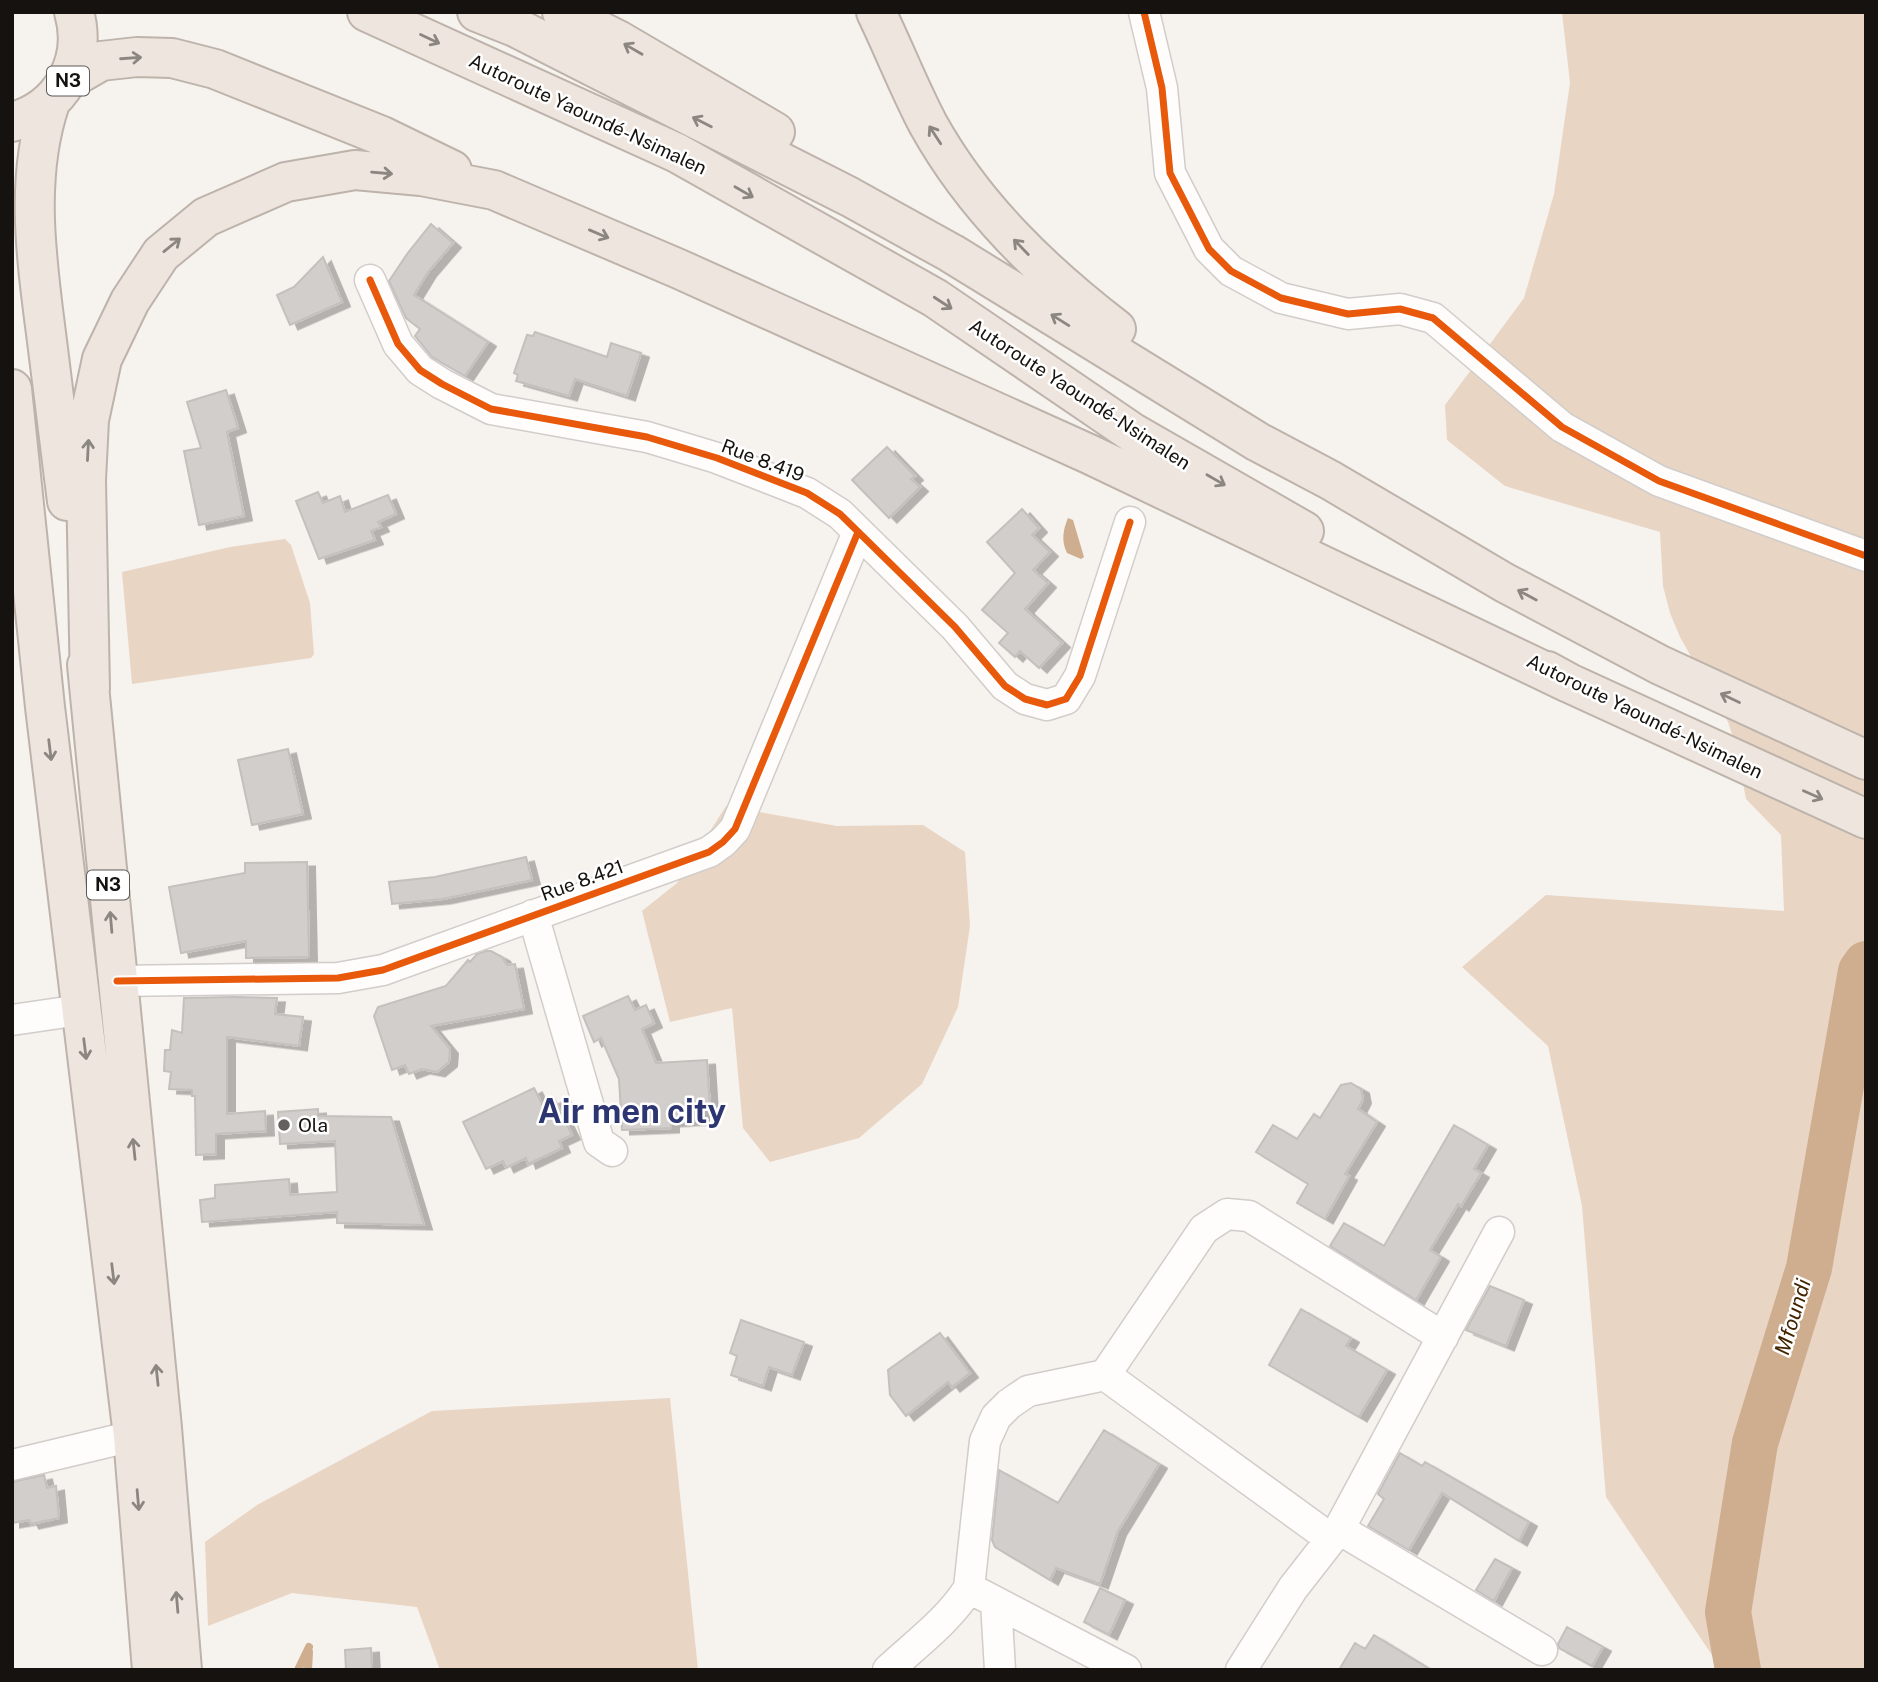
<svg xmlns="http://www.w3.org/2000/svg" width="1878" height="1682" font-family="'Public Sans',sans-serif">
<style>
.green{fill:#e9d5c4}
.water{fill:#cfad8f}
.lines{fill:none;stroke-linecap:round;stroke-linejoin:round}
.stream{stroke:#cfad8f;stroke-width:8}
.river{stroke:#cfad8f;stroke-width:46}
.building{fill:#d2cecb;stroke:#c3c0bd;stroke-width:2;filter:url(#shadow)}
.minor-casing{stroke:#d0cdca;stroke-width:33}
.highway-casing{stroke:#bdb3aa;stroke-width:42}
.minor{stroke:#fefdfc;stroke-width:30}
.highway{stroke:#eee5de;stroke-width:38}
.cycleway-casing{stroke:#fff;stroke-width:11}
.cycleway{stroke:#e8590c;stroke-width:7}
.oneway{stroke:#8c8681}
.poi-dot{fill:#64605d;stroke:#fff;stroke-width:2.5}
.labels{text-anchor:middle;stroke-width:5;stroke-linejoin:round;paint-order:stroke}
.shield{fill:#fff;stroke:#5b5957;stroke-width:2}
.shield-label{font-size:18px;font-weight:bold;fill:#15120f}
.street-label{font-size:19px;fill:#15120f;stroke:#fff}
.poi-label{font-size:19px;fill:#15120f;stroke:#fff;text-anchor:start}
.water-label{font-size:21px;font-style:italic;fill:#422401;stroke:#fff}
.town-label{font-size:33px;font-weight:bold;fill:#2d3670;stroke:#fff}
</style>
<defs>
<filter id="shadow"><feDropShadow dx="8" dy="4.5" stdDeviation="0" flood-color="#0004"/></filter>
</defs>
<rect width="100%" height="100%" fill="#f6f2ee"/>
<path class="green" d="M1562,12h304v1658h-144l-116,-173 -24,-291 -34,-160 -86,-79 84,-72 238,16 -3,-76 -35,-36 -10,-53 -8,-24 -48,-85 -10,-24 -7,-27 -3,-54 -155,-46 -58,-46 -2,-35 79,-107 30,-104 16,-111z
M285,539l6,6 19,58 4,51 -3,4 -179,26 -10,-112 108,-25z
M726,806l111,20 86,-1 42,27 5,74 -12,81 -36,77 -63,54 -89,24 -27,-34 -11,-120 -62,14 -28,-111 35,-28z
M670,1398l28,272h-258l-23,-63 -125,-14 -84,33 -3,-84 52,-37 175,-94z"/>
<path class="water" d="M1068,518l5,2 11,37 -3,2 -14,-6c-6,-12 -4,-23 1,-35z"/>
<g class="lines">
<path class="stream" d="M298,1670l11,-23
M308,1670l1,-18"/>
<path class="river" d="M1738,1670l-10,-58 27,-169 54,-175 52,-297 5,-7"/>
</g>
<path class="building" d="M431,224l22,19 -25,29 -14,23 74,47 -23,34 -33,-19 -17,-21 5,-7 -14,-11 -17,-37 18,-27z
M323,257l19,45 -52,23 -13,-30 17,-8z
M535,332l72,25 4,-14 30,10 -14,43 -52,-17 -6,17 -53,-15 2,-6 -4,-2 13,-38 6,1z
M226,390l12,38 -11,4 17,84 -45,9 -15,-74 17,-3 -14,-46z
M887,447l28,29 -4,3 9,8 -31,31 -37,-38z
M318,492l5,11 17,-7 5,16 43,-17 8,19 -18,8 3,5 -10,4 4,9 -56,19 -23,-58z
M1022,509l17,19 -7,7 18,17 -17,18 15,13 -23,26 37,34 -23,25 -19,-17 -5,6 -16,-14 9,-10 -26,-23 33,-37 -28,-31z
M288,749l15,65 -51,11 -14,-65z
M526,857l6,23 -89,19 -51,5 -3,-22 46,-5z
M307,862l2,95 -63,1v-17l-65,12 -12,-66 76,-14v-10z
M486,951h5l11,6 5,8 8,-1 9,45 -93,17 19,23 -1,13 -12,10 -15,-3 -13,5 -4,-9 -13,5 -18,-54 4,-9 68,-21 22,-26 2,2 7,-8z
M628,996l7,14 11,-5 8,18 -12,6 14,34 51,-3 3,48h-9v12l-30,2v6l-49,2 -3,-51 -18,-41 -7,4 -11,-26z
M235,997l42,1 -2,16 28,3 -4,29 -72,-9v77l38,-3 1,20 -50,3v20l-20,1 -1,-59h-3v-6l-23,-1 2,-17 -7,-1 1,-21h5l2,-20 10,3 2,-35z
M1351,1083l10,6 2,10 -5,10 19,13 -32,52 4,2 -24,43 -28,-16 11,-19 -52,-32 17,-27 24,14 17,-25 6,4 21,-33z
M534,1088l8,16 12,-6 18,37 -13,6 3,7 -34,16 -2,-6 -20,10 -3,-7 -17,8 -23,-47z
M318,1109v7l73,1 33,108 -87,-2v-11l-135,10 -2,-22 15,-2v-13l74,-6 1,16 47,-3 -2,-51 -55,3 -2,-32z
M1454,1125l34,20 -14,24 7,4 -20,33 -3,-2 -28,46 11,7 -25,43 -86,-54 14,-23 40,23z
M1490,1286l34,14 -18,46 -40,-16z
M1301,1309l50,29 -5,8 41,24 -28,47 -90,-52z
M741,1320l63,22 -12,33 -23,-8 -6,19 -32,-11 6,-19 -7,-3z
M940,1333l30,40 -18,14 -4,-5 -42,34 -16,-21 -2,-25z
M1104,1430l55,34 -41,67 -18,53 -44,-16 -6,12 -55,-33 -3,-7 7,-70 59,33z
M1400,1453l22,13 3,-4 104,60 -10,19 -77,-48 -33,57 -41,-24 16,-27 -6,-5z
M44,1475l3,13 9,-2 3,32 -28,6 -2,-4 -17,3v-41z
M1495,1559l17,9 -18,33 -18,-11z
M1100,1588l25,12 -16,35 -25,-13z
M1567,1627l36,20 -11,19 -33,-18 -1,-4z
M1374,1635l57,35h-92l16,-27 10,6z
M371,1648l1,22h-26l-1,-20z"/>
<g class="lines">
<defs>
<path id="minor" d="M1144,12l18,76 8,85 39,76 22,22 50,27 67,16 52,-5 33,9 129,109 97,54 207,75
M370,280l28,64 22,26 22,14 49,25 156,28 70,21 90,35 33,21 115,113 50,59 20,13 22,6 19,-6 14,-23 50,-154
M533,915l66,227 13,9
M117,981l221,-3 45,-8 326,-118 14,-10 12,-13 123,-297
M12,1020l68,-10
M1105,1375l226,164
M12,1465l121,-29
M1339,1529l203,121
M969,1588l157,82
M996,1602l4,68
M888,1670c28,-26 60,-49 81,-82l16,-147 11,-24 13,-13 19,-13 77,-16 99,-146 23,-15 22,2 194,121
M1241,1670l52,-82 46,-59 160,-297"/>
<path id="highway" d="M367,12l310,141 258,145 198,135 171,98
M477,12l38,15 335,170 101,56 307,189 72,38 175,103 155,82 206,95
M562,12l56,28 157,92
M876,12c18,37 33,76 52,112 46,83 114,148 188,205
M68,80l33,-19 36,-4 35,1 43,11 167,67 70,34
M50,103c-26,76 -13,160 -3,238 7,54 13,107 20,160
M12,122c49,-13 76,-61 62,-110
M12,389l33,318 88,729 19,234
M87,665l75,763 20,242
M1547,671l22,12 297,136
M90,689l-4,-209 3,-60 13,-61 28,-58 31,-47 45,-37 80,-35 69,-12 66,6 73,14 185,79 410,185 480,229"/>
</defs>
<use href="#minor" class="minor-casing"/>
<use href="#highway" class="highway-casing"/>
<use href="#minor" class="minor"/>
<use href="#highway" class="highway"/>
<defs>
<path id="cycleway" d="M1144,12l18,76 8,85 39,76 22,22 50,27 67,16 52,-5 33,9 129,109 97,54 207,75
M370,280l28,64 22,26 22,14 49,25 156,28 70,21 90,35 33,21 115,113 50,59 20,13 22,6 19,-6 14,-23 50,-154
M117,981l221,-3 45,-8 326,-118 14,-10 12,-13 123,-297"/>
</defs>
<use href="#cycleway" class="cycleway-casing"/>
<use href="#cycleway" class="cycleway"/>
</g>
<defs><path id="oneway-shaft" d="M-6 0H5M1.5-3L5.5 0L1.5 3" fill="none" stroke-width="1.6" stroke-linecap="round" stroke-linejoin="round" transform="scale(1.75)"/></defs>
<g class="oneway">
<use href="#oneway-shaft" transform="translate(430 39) rotate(25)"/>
<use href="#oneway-shaft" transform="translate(633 49) rotate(-150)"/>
<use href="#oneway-shaft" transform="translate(131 58) rotate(-4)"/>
<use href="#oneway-shaft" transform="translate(702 122) rotate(-153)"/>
<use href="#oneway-shaft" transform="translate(935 135) rotate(-123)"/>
<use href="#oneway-shaft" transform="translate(382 173) rotate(5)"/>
<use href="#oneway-shaft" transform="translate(744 192) rotate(30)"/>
<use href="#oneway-shaft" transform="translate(599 234) rotate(23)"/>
<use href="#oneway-shaft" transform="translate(172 245) rotate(-39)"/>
<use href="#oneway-shaft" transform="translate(1021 247) rotate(-134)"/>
<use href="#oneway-shaft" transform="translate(943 303) rotate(33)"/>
<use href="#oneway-shaft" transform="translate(1060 320) rotate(-148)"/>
<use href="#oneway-shaft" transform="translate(88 450) rotate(-87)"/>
<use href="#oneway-shaft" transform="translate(1216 480) rotate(30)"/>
<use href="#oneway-shaft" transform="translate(1527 595) rotate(-152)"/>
<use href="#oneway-shaft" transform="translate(1730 698) rotate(-155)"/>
<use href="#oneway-shaft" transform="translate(50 750) rotate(83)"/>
<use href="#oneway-shaft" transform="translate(1813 795) rotate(24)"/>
<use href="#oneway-shaft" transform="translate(111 922) rotate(-95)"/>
<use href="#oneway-shaft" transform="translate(85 1049) rotate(83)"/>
<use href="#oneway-shaft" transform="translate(134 1149) rotate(-96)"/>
<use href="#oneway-shaft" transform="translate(113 1274) rotate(83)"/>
<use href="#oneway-shaft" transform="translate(157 1375) rotate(-96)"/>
<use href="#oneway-shaft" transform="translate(138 1500) rotate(85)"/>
<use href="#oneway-shaft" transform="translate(177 1602) rotate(-95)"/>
</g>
<circle class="poi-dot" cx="284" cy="1125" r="7"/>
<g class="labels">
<g class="shield">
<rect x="47" y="66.5" width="42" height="29" rx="5"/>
<rect x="87" y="870.5" width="42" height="29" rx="5"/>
</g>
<g class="shield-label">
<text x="68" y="87">N3</text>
<text x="108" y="891">N3</text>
</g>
<g class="street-label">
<text transform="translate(588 114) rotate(25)" y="7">Autoroute Yaoundé-Nsimalen</text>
<text transform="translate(1080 394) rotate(33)" y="7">Autoroute Yaoundé-Nsimalen</text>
<text transform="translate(763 460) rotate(21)" y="7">Rue 8.419</text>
<text transform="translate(1645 716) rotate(26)" y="7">Autoroute Yaoundé-Nsimalen</text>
<text transform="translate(582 880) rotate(-20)" y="7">Rue 8.421</text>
</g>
<g class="poi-label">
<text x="298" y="1132">Ola</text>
</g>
<g class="water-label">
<text transform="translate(1793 1317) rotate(-73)" y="7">Mfoundi</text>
</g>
<g class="town-label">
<text x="632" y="1123">Air men city</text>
</g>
</g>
<rect width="1878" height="1682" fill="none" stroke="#15120f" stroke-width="28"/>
</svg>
